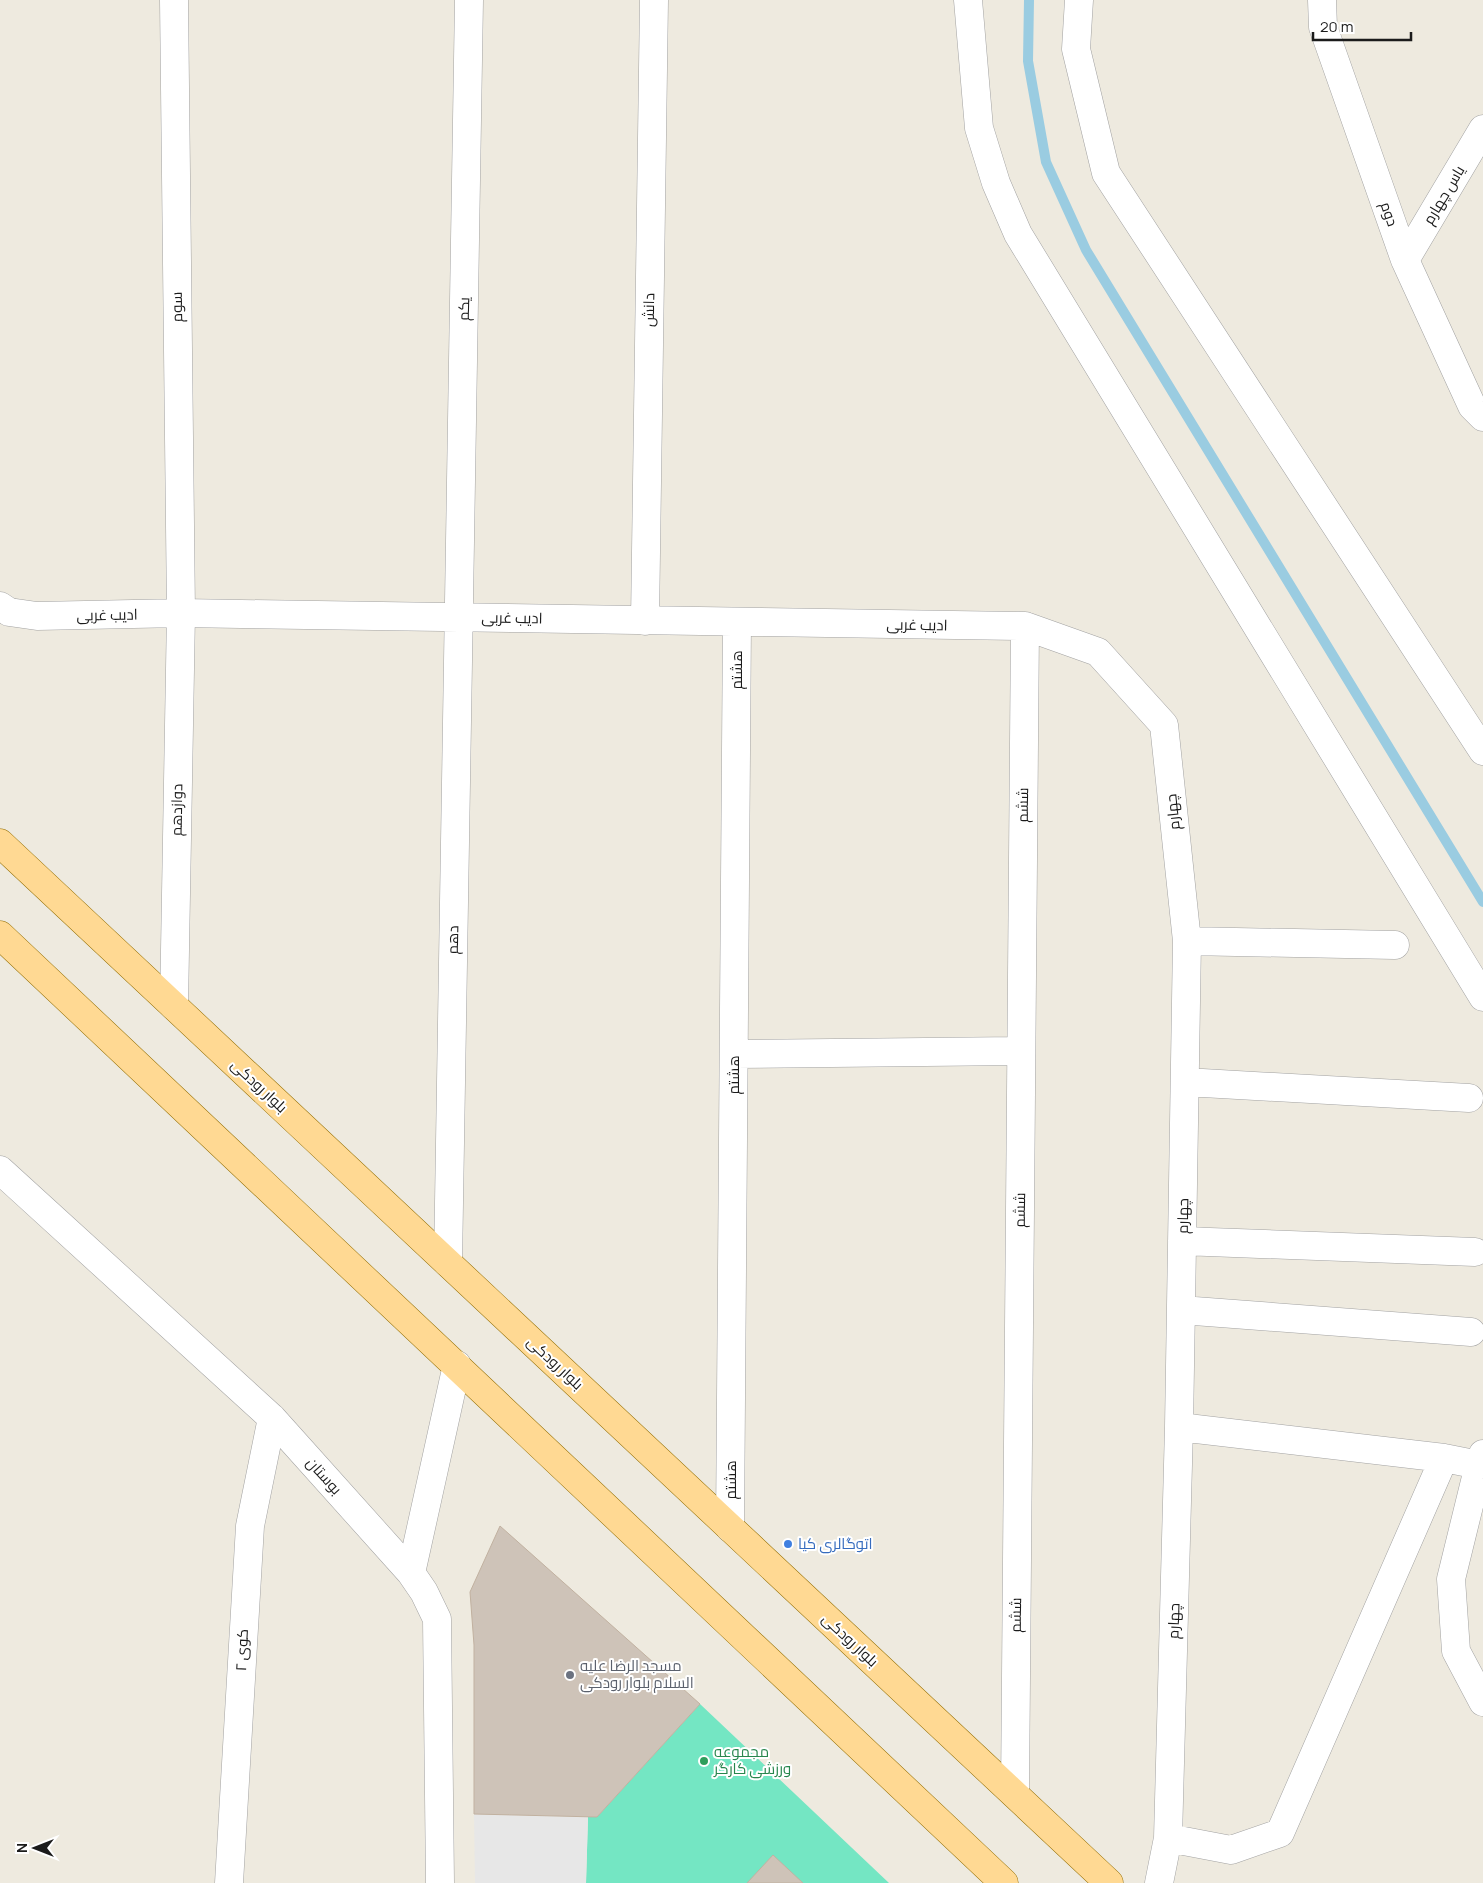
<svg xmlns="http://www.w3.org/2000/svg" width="1483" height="1883" font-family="Manrope,Cairo,sans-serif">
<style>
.pitch{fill:#74e6c3}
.parking{fill:#e7e7e7}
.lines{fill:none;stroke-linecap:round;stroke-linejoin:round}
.stream{stroke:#9acce1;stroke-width:10}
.building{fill:#cec3b8;stroke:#c1b1a0}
.minor-casing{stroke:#a2a2a2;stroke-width:29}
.major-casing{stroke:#926d00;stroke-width:29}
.minor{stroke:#fff;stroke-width:28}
.major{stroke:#ffd993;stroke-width:28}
.shop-dot{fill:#3f7fe0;stroke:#fff;stroke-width:2}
.worship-dot{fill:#6b7280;stroke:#fff;stroke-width:2}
.leisure-dot{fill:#2e9e5b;stroke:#fff;stroke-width:2}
.labels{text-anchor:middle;stroke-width:4;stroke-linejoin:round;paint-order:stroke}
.street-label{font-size:15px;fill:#1b1b1b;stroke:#fff}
.shop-label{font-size:15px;fill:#366cbe;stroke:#fff;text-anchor:start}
.worship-label{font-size:15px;fill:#5b616d;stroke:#fff;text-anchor:start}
.leisure-label{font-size:15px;fill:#27864d;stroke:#fff;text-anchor:start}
</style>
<rect width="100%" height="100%" fill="#eeeadf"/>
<path class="pitch" d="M700,1704l189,179h-303l2,-66h9z"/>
<path class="parking" d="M474,1814l114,3 -2,66h-111z"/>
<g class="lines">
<path class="stream" d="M1029,0l-1,61 18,101 40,88 397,652"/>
</g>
<path class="building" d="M500,1526l200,178 -103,113 -123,-3v-169l-4,-53z
M773,1855l30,28h-56z"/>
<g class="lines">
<defs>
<path id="minor" d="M174,0l7,613 -7,393
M968,0l11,128 17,55 22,51 465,763
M1079,0l-3,49 30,124 377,578
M1322,0l1,27 82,233 67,146 11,11
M1405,260l78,-131
M0,606l9,6 28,4 144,-3 844,13 73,26 66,73 23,216 -8,486 -11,411 -9,45
M645,621l9,-621
M1187,941l208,4
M734,1054l287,-3
M1185,1082l284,16
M0,1170l272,248 139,155 13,19 13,27 3,264
M1182,1241l293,11
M448,1263l21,-1263
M1181,1310l290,22
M1179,1427l265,31 35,7
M1483,1454l-4,11 -28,114 5,72 27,51
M730,1528l7,-906
M411,1573l46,-208
M1015,1794l10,-1168
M1168,1838l63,12 49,-17 164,-375
M229,1883l21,-357 22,-108"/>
<path id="major" d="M0,843l1109,1040
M0,935l1004,948"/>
</defs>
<use href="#minor" class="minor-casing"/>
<use href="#major" class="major-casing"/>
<use href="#minor" class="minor"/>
<use href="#major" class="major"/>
</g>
<circle class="shop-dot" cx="788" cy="1544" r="5"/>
<circle class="worship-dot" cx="570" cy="1675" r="5"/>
<circle class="leisure-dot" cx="704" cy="1761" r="5"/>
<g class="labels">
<g class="street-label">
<text transform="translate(1444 195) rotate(-59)" y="5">یاس چهارم</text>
<text transform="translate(1389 214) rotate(71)" y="5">دوم</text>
<text transform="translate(177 307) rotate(-91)" y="5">سوم</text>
<text transform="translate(464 309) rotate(-89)" y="5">یکم</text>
<text transform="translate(649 310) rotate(-89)" y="5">دانش</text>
<text transform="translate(107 615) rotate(-1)" y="5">ادیب غربی</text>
<text transform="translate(512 618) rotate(1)" y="5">ادیب غربی</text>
<text transform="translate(917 625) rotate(1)" y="5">ادیب غربی</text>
<text transform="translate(737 670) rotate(-90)" y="5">هشتم</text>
<text transform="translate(1023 805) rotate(-89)" y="5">ششم</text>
<text transform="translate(177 810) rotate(-89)" y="5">دوازدهم</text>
<text transform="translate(1173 812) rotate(-96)" y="5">چهارم</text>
<text transform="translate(453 940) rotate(-89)" y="5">دهم</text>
<text transform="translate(734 1075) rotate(-90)" y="5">هشتم</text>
<text transform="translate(259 1086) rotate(43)" y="5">بلوار رودکی</text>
<text transform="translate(1020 1210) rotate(-89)" y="5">ششم</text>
<text transform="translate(1183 1216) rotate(-89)" y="5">چهارم</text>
<text transform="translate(555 1363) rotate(43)" y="5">بلوار رودکی</text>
<text transform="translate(324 1476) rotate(48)" y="5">بوستان</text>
<text transform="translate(731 1480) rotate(-90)" y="5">هشتم</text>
<text transform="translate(1016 1615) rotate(-89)" y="5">ششم</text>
<text transform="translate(1174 1621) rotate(-88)" y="5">چهارم</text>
<text transform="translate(850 1640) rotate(43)" y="5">بلوار رودکی</text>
<text transform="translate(242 1650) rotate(-87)" y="5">کوی ۲</text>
</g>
<g class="shop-label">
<text x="798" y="1549">اتوگالری کیا</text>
</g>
<g class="worship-label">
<text x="580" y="1671">مسجد الرضا علیه<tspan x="580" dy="17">السلام بلوار رودکی</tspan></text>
</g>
<g class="leisure-label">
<text x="714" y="1757">مجموعه<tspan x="714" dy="17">ورزشی کارگر</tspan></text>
</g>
</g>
<g transform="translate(35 1848) rotate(270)" stroke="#ffffff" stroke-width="4" paint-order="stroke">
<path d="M0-4L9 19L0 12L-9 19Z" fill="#1b1b1b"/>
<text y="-8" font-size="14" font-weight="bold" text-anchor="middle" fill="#1b1b1b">N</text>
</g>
<path d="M1313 32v8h98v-8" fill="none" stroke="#1b1b1b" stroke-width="2.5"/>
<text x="1320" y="32" font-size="15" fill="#1b1b1b" stroke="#ffffff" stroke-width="4" paint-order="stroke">20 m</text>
</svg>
